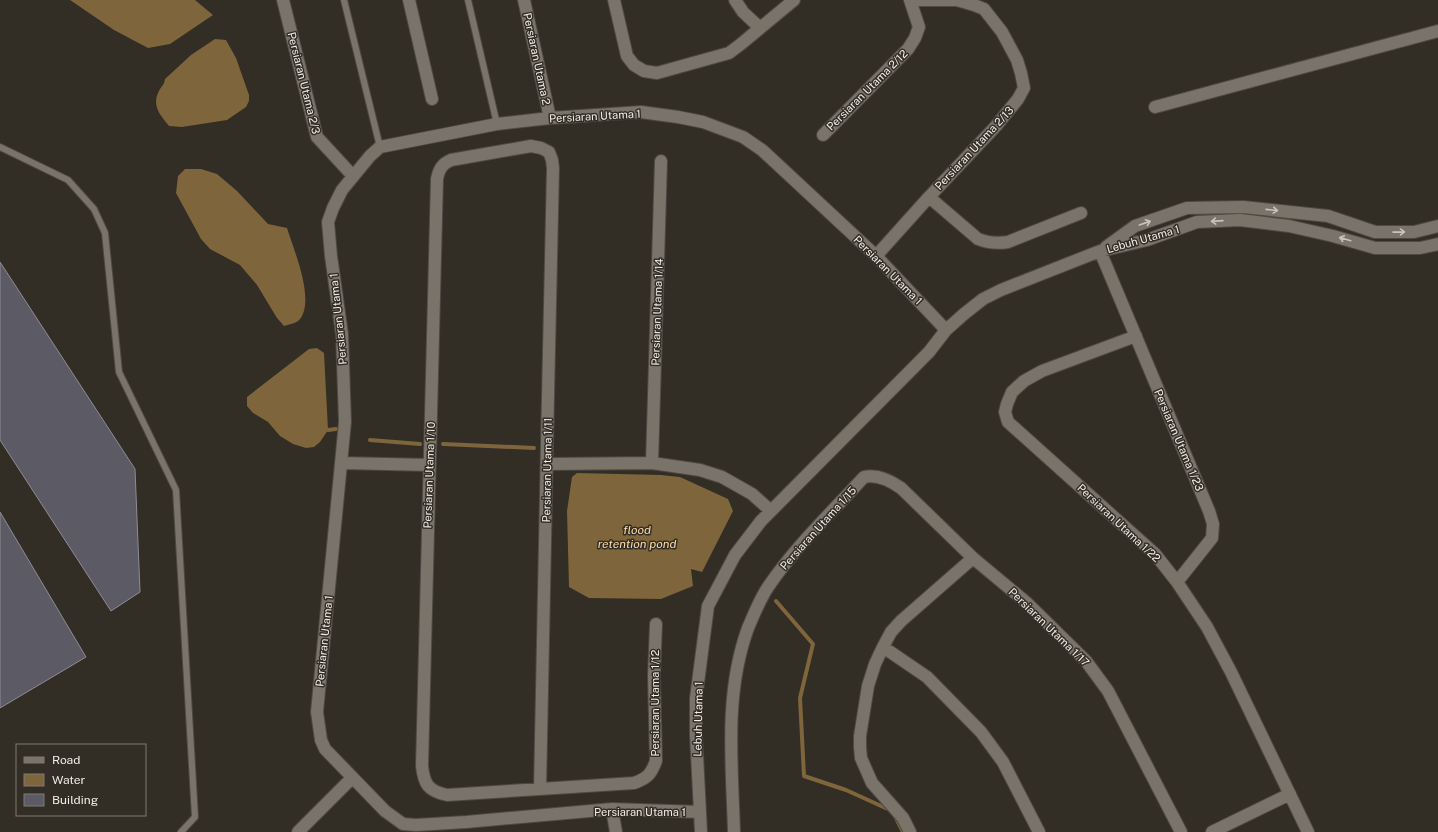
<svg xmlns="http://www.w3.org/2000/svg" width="1438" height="832" font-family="'Public Sans',sans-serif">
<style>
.water{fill:#7f653b}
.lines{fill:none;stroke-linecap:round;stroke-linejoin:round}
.stream{stroke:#7f653b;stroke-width:4}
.building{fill:#5c5a64;stroke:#8e8c96}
.service-casing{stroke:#4e4943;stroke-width:8}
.minor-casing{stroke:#4e4943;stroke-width:14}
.service{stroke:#79736a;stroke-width:6}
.minor{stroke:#79736a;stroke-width:12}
.oneway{stroke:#c7c3bd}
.labels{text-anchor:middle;stroke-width:3;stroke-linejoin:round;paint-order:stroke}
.street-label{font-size:11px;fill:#f1eee9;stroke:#322d25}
.water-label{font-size:12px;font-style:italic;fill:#fedca7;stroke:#322d25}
</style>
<rect width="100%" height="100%" fill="#322d25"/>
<path class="water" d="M70,0h125l18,15 -43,29 -22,4 -34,-18z
M215,39l11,1 10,18 13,37v6l-3,6 -19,13 -45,7 -13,-1c-8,-10 -17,-19 -11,-33 3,-7 6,-7 7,-14l26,-24z
M185,169h16l16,5 20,17 31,33 19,4c7,22 26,67 15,88 -3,7 -11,8 -18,10l-7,-8 -20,-33 -17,-20 -30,-16 -9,-10 -25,-46 2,-17z
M317,348l7,5 4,77 -8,12 -6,5 -8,1 -13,-4 -13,-8 -12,-14 -15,-9 -6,-7v-9l62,-48z
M577,473l84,2 19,2 48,22 5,12 -31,61 -11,-3 2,17 -32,13 -72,-1 -20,-11 -2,-76 5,-34z"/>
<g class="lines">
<path class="stream" d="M328,430l8,-1
M370,440l50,4
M443,444l91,4
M776,601l37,43 -13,54 4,78 42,14 44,20
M895,816l8,16"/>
</g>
<path class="building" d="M0,262l135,207 5,123 -29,19 -111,-171z
M0,512l86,145 -86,51z"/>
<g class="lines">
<defs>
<path id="service" d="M344,0l36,147
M468,0l29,124
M0,147l68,33 26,29 11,24 14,139 57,118 19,327 -14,15"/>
<path id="minor" d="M283,0l34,137 36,39
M409,0l23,99
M524,0l26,118
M614,0l13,56 7,9 10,6 13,2 72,-20 12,-9 53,-44
M735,0l8,12 17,16
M1155,107l283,-76
M823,135l85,-86 7,-11 4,-11 -9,-27
M929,197l49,42c10,4 18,5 30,3l73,-29
M1106,247l29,-21 52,-18 56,-1 85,9 47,16h39l24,-6
M1100,251l109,260 4,13 -1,14 -35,44
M876,256l53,-59 67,-71 22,-27 6,-11 -3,-15 -4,-13 -15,-28 -18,-23 -10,-4 -17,-5h-45
M1136,336l-94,35 -18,10 -12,11 -5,12 -2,8 3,10 147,132 22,28 30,45 24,45 77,160
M342,463l87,2
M652,463l9,-302
M547,464l105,-1 48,7 22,7 30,17 19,17
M883,647l44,30 54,55 22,30 36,70
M540,789c3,-207 9,-414 13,-621l-1,-8 -3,-8 -8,-4 -10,-2 -80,14c-9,4 -12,9 -14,19l-15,587c2,18 6,25 25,29l187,-12c14,-5 17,-9 22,-22l-2,-85 2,-52
M612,809l4,23
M700,812l-88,-3 -146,13 -50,3 -13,-1 -18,-13 -60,-62 -4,-9 -4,-28 28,-290 -3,-88 -11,-78 -3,-34 5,-14 9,-18 28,-34 10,-9 117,-23 53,-6 91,-6 37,5 25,5 40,15 19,13 114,106 70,74
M298,832l54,-54
M701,832l-5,-97v-37l12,-92 27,-51 26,-34 168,-169 17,-22 18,-16 19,-15 18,-9 99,-39 47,-11 50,-18 43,-2 49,6 44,10 42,12h45l18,-4
M734,832c-2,-69 -10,-138 14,-204 6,-14 12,-29 20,-41 27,-40 63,-74 96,-110 13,-3 27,4 37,11l72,70 54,45 59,58 22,30 73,141
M910,832l-7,-14 -31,-35 -11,-25 -1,-11v-11l8,-50 7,-22 8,-17 8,-15 10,-11 72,-63
M1212,832l78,-38"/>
</defs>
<use href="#service" class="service-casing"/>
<use href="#minor" class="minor-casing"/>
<use href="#service" class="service"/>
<use href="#minor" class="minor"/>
</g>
<defs><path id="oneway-shaft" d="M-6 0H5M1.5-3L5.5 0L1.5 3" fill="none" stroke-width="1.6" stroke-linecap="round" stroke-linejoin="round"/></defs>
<g class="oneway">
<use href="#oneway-shaft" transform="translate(1272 210) rotate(6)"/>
<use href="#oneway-shaft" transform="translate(1217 221) rotate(176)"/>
<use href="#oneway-shaft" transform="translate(1145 223) rotate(-19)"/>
<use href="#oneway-shaft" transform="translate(1399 232) rotate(-1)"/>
<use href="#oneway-shaft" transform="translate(1345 239) rotate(-164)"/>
</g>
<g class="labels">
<g class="street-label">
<text transform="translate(537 59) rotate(78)" y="4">Persiaran Utama 2</text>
<text transform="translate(304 83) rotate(76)" y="4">Persiaran Utama 2/3</text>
<text transform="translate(867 90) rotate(-45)" y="4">Persiaran Utama 2/12</text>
<text transform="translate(595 116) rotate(-3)" y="4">Persiaran Utama 1</text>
<text transform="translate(974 148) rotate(-47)" y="4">Persiaran Utama 2/13</text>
<text transform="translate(1143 239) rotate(-16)" y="4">Lebuh Utama 1</text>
<text transform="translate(888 270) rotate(45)" y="4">Persiaran Utama 1</text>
<text transform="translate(657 312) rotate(-88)" y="4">Persiaran Utama 1/14</text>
<text transform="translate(338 319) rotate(-96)" y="4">Persiaran Utama 1</text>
<text transform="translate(1179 440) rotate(67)" y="4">Persiaran Utama 1/23</text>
<text transform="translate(547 470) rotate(-89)" y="4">Persiaran Utama 1/11</text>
<text transform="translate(429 475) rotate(-88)" y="4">Persiaran Utama 1/10</text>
<text transform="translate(1119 523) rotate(43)" y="4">Persiaran Utama 1/22</text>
<text transform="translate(818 528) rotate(-48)" y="4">Persiaran Utama 1/15</text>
<text transform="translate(1049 627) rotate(44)" y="4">Persiaran Utama 1/17</text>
<text transform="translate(324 641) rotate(-84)" y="4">Persiaran Utama 1</text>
<text transform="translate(655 703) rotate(-90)" y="4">Persiaran Utama 1/12</text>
<text transform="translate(698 719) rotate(-89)" y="4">Lebuh Utama 1</text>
<text x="640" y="816">Persiaran Utama 1</text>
</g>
<g class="water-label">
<text x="637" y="534">flood<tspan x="637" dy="14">retention pond</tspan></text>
</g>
</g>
<rect x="16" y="744" width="130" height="72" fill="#322d25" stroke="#7e7a73"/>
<rect x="24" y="757" width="20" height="6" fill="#79736a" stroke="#7e7a73"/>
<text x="52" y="764" font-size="12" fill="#f1eee9">Road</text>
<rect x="24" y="774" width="20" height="12" fill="#7f653b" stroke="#7e7a73"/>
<text x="52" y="784" font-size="12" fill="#f1eee9">Water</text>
<rect x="24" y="794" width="20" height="12" fill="#5c5a64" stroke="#7e7a73"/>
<text x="52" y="804" font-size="12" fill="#f1eee9">Building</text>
</svg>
